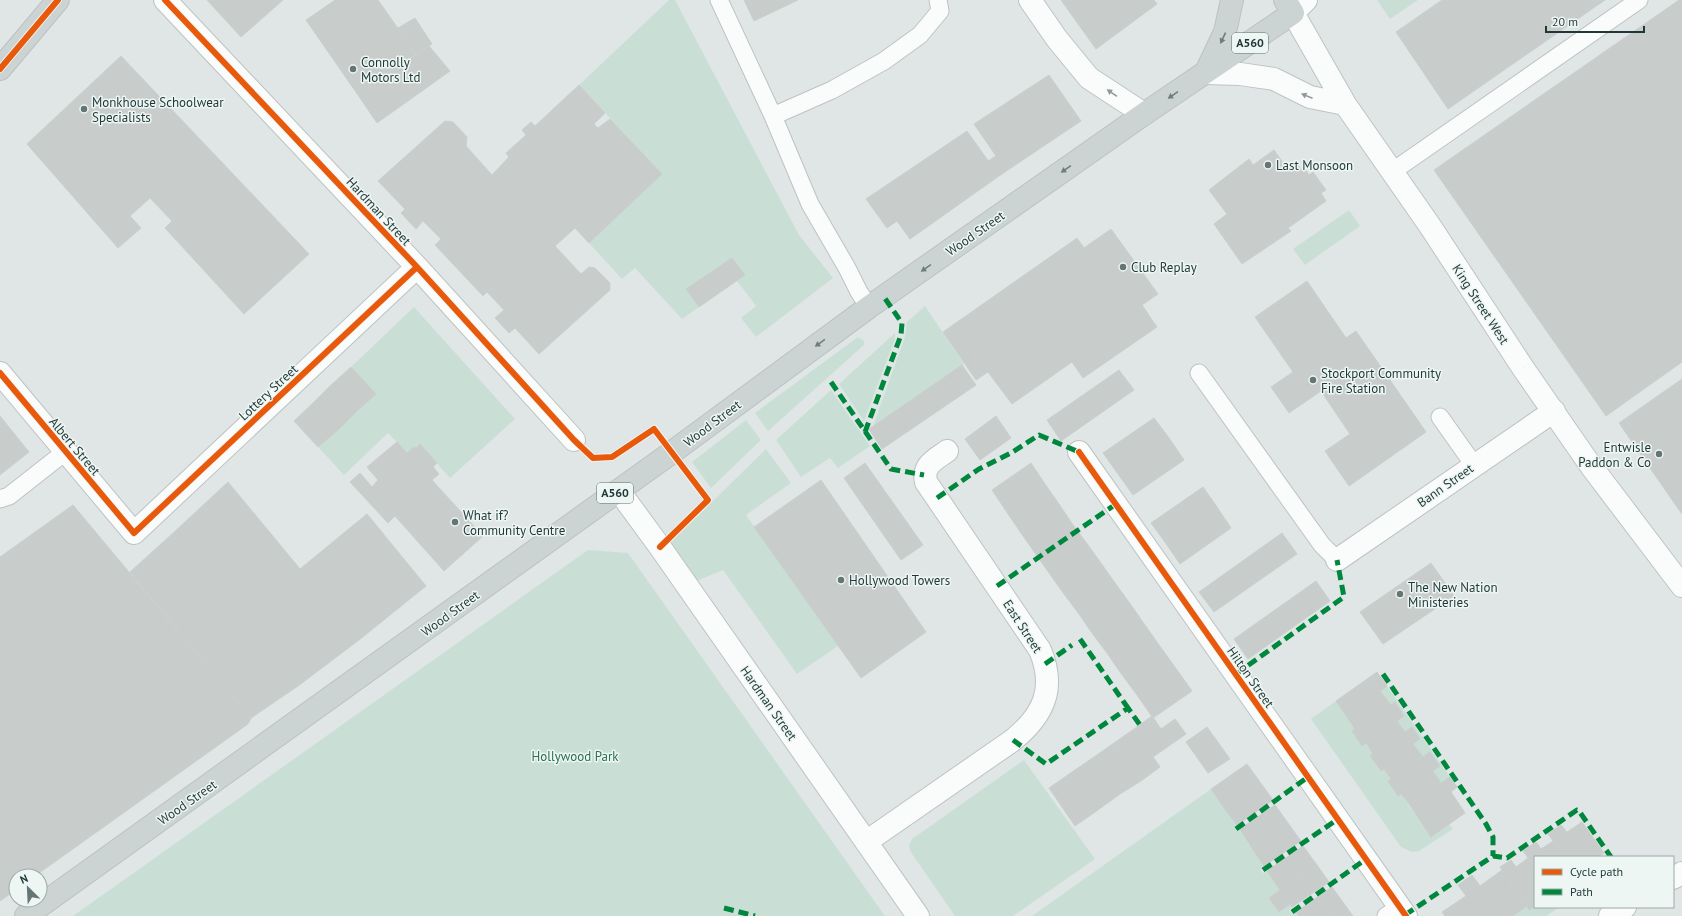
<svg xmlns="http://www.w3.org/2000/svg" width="1682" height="916" font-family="'PT Sans',sans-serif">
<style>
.green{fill:#c9dfd6}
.building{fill:#c8cdcc;stroke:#c9cfce}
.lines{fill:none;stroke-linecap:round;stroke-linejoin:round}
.lane-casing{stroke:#bdc3c2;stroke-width:19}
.street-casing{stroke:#bdc3c2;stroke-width:24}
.secondary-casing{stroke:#bdc4c3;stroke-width:24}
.primary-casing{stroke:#bac3c2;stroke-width:24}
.lane{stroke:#fafbfb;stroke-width:17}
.street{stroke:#fafbfb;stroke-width:22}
.secondary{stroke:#fafbfb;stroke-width:22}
.primary{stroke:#ccd3d3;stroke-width:22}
.quiet{stroke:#00873e;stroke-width:5;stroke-dasharray:10 5;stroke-linecap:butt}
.cycleway-casing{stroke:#eef6f4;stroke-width:8}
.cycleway{stroke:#e8590c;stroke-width:6}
.oneway{fill:#6d7e7d}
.oneway2{fill:#8c9a99}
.poi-dot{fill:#637574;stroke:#eef6f4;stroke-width:1.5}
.labels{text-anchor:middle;stroke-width:3;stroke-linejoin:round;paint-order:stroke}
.shield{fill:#eef6f4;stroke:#5d7170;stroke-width:1}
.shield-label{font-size:12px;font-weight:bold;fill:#1f3837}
.poi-label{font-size:13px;fill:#1f3837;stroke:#eef6f4;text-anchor:start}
.street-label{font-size:13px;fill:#1f3837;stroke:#eef6f4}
.park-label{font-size:13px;fill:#2b6e55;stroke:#eef6f4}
</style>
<rect width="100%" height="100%" fill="#e0e6e5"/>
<path class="green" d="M669,0h6l124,235 34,43 -77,59 -15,-19 15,-12 -19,-25 8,-6 -13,-17 -46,31 13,18 -17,12 -47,-51 -13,11 -33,-36 73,-69 -83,-89z
M1377,0h41l-28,19z
M1349,210l11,16 -55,39 -12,-16z
M925,306l39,58 -91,62 32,-89 2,-15z
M414,307l101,112 -65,59 -30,-33 -4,3 -2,-1 -7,6 -19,-20 -44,42 -26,-28 58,-53 -25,-27z
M895,333v6l-31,82 -25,-37z
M858,337l6,4v4l-96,86 -13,-18z
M831,390l39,56 -32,22 -8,-10 -29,19 -25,-37z
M746,420l15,20 -50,48 -19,-26z
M766,449l25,34 -45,32 92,131 -41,28 -74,-104 -29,12 -26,-37z
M588,550l40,3 257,363h-812z
M1387,686l63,91 -9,6 -8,-12 6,-5 -16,-9 -10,-13 7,-5 -8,-12 -7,5 -8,-11 7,-5 -9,-14 -4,3 -11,-14z
M1336,701l37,53 -3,2 10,15 4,-2 7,10 -3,2 10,14 3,-1 30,43 18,-13 4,5 -34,22 -7,1 -11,-5 -90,-128z
M1024,760l71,99 -82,57h-58l-45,-65 -1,-6 3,-6z
M1211,789l26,36 -3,2 3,4 3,-2 24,37 -4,4 3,3 4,-2 13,19 -10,8 9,14 11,-8 2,3 -3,3 3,5 4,-3 3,4h-267z
M1527,906h8v1h25l-14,9h-33z"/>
<path class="building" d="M207,0h76l-42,37z
M335,0h43l38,54 -58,41 -52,-75z
M744,0h54l-44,21z
M1061,0h93l3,4 -61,45z
M1442,0h163l-157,109 -52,-77z
M1679,0h3v362l-76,54 -172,-246z
M415,18l17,26 -16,10 -18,-26z
M429,46l21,25 -73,52 -19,-28z
M121,56l188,198 -65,60 -79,-86 7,-7 -22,-23 -20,18 11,12 -23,20 -91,-104z
M1049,75l32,46 -82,55 -11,-15 8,-5 -22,-32z
M579,85l26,28 -11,11 4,4 12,-9 52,55 -73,69 -14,-15 -20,18 26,28 8,-7 6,1 15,15v7l-71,64 -24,-26 -6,5 -14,-15 9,-8 -17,-18 -4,4 -48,-51 6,-6 -18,-18 -7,8 -15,-16 4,-4 -27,-28 67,-60 8,1 14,15 -1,9 26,29 17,-18 -3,-4 20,-18 -4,-5 9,-8 4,4z
M967,131l32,45 -89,63 -13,-18 -10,7 -21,-29z
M1274,150l12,17 10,-6 6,10 3,-2 4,6 4,-3 13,18 -5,3 5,8 -38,27 3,3 -49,33 -28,-40 13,-10 -18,-24 40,-31 4,6z
M1111,229l47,65 -16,11 15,22 -74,51 -11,-16 -60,42 -24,-32 -12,8 -33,-48 134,-94 7,10z
M732,258l13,17 -46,32 -13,-18z
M1307,281l39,57 10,-7 70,101 -77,54 -24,-35 25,-17 -29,-43 -32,22 -18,-26 22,-15 -38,-55z
M962,365l14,20 -94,64 -13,-20z
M351,367l25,27 -20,18 -25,-27z
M1119,370l15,20 -73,51 -14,-21z
M1682,379v124l-5,4 -58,-84z
M331,385l25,27 -18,18 -25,-27z
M313,403l25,27 -20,17 -24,-26z
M0,416l29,36 -29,23z
M996,416l15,22 -31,22 -15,-21z
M1154,418l15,20 -51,36 -15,-21z
M1169,438l15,22 -51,35 -15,-21z
M397,442l10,11 7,-6 2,1 4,-4 17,19 -4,4 6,7 -7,6 51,56 -39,35 -49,-55 -7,7 -38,-41 10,-9 12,14 6,-7 -11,-13z
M865,463l58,82 -22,15 -57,-82z
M1031,463l14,21 -39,27 -14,-21z
M821,480l105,152 -65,46 -107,-151z
M228,482l131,158 -61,46 -126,-152z
M1045,484l14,20 -38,29 -15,-22z
M1203,487l14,20 -52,35 -14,-19z
M1682,503v11l-5,-7z
M1059,504l14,21 -38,28 -14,-20z
M73,505l178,213 -3,6 -213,152h-19v14l-16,11v-344z
M1217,507l14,21 -51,36 -15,-22z
M367,514l59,72 -67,54 -59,-71z
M1073,525l15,20 -39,28 -14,-20z
M1282,533l15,21 -83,58 -15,-20z
M172,534l126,152 -47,32 -121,-146z
M1088,545l15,21 -39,28 -15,-21z
M1431,563l23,33 -71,48 -23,-32z
M1103,566l15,21 -39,27 -15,-20z
M1316,581l14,20 -82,58 -14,-20z
M1118,587l13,18 -39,28 -13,-19z
M1131,605l14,20 -38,28 -15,-20z
M1145,625l14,20 -39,27 -13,-19z
M1159,645l16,22 -38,28 -17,-23z
M1175,667l17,24 -39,27 -16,-23z
M1377,672l10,14 -7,5 11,14 -36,24 -19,-28z
M1395,702l9,14 -7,5 8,11 -32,22 -7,-11 -4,3 -10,-15z
M1152,716l9,13 -18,13 -9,-13z
M1175,719l11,15 -33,23 -10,-15z
M1207,727l23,32 -22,14 -22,-31z
M1412,727l8,12 -7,5 10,13 -32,22 -7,-10 -3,2 -11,-15z
M1134,729l26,38 -19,14 -27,-38z
M1114,743l27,38 -21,13 -26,-37z
M1430,752l10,14 -7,5 8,12 -32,21 -8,-10 -3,2 -10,-15z
M1094,757l26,37 -22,16 -26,-38z
M1247,764l13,18 -36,26 -13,-19z
M1072,772l26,38 -23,16 -26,-38z
M1450,777l7,10 -6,5 14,21 -34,24 -22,-33z
M1260,782l13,18 -36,25 -13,-17z
M1275,805l13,18 -36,25 -12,-19z
M1582,822l22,31 -7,4h-32l-17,-23 13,-9 6,7z
M1288,823l13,18 -37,25 -12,-18z
M1553,841l12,16h-30v10l-12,-16 13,-9 5,7z
M1303,846l14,19 -37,25 -13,-19z
M1528,858l7,9v39l-6,4 -29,-43 11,-7 5,7z
M1317,865l12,17 -37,25 -2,-3 -11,8 -10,-14z
M1502,870l25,36 -14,10h-68l-3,-4 24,-16 -8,-11 14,-10 8,11z
M1332,887l13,18 -16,11h-30l-3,-4z
M1345,905l8,11h-24z"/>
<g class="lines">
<defs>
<path id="lane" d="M719,0l54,116 37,88 37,64 12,24 10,15
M773,116l59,-26 52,-29 36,-26 20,-24 -2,-11
M1393,171l246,-171
M1199,373l123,172 15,15
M1440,417l34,48
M0,499l9,-3 56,-44
M1386,916l14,-9"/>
<path id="street" d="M165,0l252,267 157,173
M1293,13l13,-13
M0,373l134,160 283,-266
M1079,452l327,464
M619,491l41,56 258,369
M1337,560l217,-149
M866,842l147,-102c31,-25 43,-52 27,-90l-114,-168c-4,-17 9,-22 21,-31
M1673,878l9,-5
M1610,916l15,-9"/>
<path id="secondary" d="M1030,0l27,39 32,39 55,36
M1293,13l52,91 85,122 93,142 68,98 91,120
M1206,73l34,1 34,5 36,18 35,7"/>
<path id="primary" d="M0,69l58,-69
M1206,72l19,-40 7,-32
M26,916l645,-463 198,-146 275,-193 149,-101 -8,-13"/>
</defs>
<use href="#lane" class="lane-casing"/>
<use href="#street" class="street-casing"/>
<use href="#secondary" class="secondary-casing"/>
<use href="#primary" class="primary-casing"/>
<use href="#lane" class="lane"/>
<use href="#street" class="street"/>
<use href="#secondary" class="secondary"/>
<use href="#primary" class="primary"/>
<path class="quiet" d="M831,382l60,87 33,6
M865,432l36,-97 1,-12 -18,-26
M937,498l42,-29 32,-16 28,-18 40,17
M997,586l119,-82
M1080,639l48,69
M1045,664l27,-19
M1236,674l108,-77 -7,-37
M1383,674l103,150 7,13v19
M1013,740l33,24 82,-56 12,17
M1236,829l72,-52
M1263,870l75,-51
M724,908l31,8
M1292,912l74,-53
M1405,915l88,-59 14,2 70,-48 2,1 32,46"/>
<defs>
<path id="cycleway" d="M165,0l252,267 157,173 19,18 19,-1 42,-28 54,71 -48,47
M0,69l58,-69
M0,373l134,160 283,-266
M1079,452l327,464"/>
</defs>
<use href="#cycleway" class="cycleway-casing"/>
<use href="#cycleway" class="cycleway"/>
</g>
<defs><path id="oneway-solid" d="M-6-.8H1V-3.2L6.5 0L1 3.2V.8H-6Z"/></defs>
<g class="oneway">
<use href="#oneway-solid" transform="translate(1223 38) rotate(115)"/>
<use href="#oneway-solid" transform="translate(1173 95) rotate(146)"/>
<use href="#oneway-solid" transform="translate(1066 169) rotate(145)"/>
<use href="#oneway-solid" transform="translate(926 268) rotate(145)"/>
<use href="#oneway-solid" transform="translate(820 343) rotate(144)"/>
</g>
<g class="oneway2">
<use href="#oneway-solid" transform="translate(1112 93) rotate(-146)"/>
<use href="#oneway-solid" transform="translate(1307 96) rotate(-158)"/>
</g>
<g class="poi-dot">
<circle cx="353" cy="69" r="4"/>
<circle cx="84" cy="109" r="4"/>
<circle cx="1268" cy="165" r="4"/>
<circle cx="1123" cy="267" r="4"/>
<circle cx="1313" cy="380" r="4"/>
<circle cx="1659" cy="454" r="4"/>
<circle cx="455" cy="522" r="4"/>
<circle cx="841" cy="580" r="4"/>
<circle cx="1400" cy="594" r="4"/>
</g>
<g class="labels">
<g class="shield">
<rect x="1232" y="33" width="36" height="20" rx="3"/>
<rect x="597" y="483" width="36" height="20" rx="3"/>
</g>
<g class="shield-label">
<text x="1250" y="47">A560</text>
<text x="615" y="497">A560</text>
</g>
<g class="poi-label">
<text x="361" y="67">Connolly<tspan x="361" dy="15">Motors Ltd</tspan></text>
<text x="92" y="107">Monkhouse Schoolwear<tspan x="92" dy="15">Specialists</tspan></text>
<text x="1276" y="170">Last Monsoon</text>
<text x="1131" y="272">Club Replay</text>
<text x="1321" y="378">Stockport Community<tspan x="1321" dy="15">Fire Station</tspan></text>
<text x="1651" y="452" text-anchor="end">Entwisle<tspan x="1651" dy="15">Paddon &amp; Co</tspan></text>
<text x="463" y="520">What if?<tspan x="463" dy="15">Community Centre</tspan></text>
<text x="849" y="585">Hollywood Towers</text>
<text x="1408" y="592">The New Nation<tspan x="1408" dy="15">Ministeries</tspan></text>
</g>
<g class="street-label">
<text transform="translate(379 211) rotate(47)" y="5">Hardman Street</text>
<text transform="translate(975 233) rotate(-35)" y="5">Wood Street</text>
<text transform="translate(1481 304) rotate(57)" y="5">King Street West</text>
<text transform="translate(268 392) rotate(-43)" y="5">Lottery Street</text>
<text transform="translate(712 423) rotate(-37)" y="5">Wood Street</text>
<text transform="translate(75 446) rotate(50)" y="5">Albert Street</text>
<text transform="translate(1445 485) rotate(-35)" y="5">Bann Street</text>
<text transform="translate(450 613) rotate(-36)" y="5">Wood Street</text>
<text transform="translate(1023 626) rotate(57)" y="5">East Street</text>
<text transform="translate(1251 677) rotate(55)" y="5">Hilton Street</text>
<text transform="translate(769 703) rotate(55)" y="5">Hardman Street</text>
<text transform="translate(187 802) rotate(-35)" y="5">Wood Street</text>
</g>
<g class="park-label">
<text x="575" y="761">Hollywood Park</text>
</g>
</g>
<rect x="1534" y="856" width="140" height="52" fill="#eef6f4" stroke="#9baaa8"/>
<rect x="1542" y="869" width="20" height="6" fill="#e8590c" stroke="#9baaa8"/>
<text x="1570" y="876" font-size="12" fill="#1f3837">Cycle path</text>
<rect x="1542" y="889" width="20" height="6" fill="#00873e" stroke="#9baaa8"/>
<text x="1570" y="896" font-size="12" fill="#1f3837">Path</text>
<g transform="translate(28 888) rotate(336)"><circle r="19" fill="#eef6f4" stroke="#9baaa8"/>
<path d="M0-3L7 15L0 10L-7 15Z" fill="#637574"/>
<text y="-6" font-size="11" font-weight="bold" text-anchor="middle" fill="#1f3837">N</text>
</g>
<path d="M1546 26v6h98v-6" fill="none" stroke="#1f3837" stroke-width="2"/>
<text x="1552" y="26" font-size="12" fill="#1f3837" stroke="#eef6f4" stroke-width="3" paint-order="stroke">20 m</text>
</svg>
